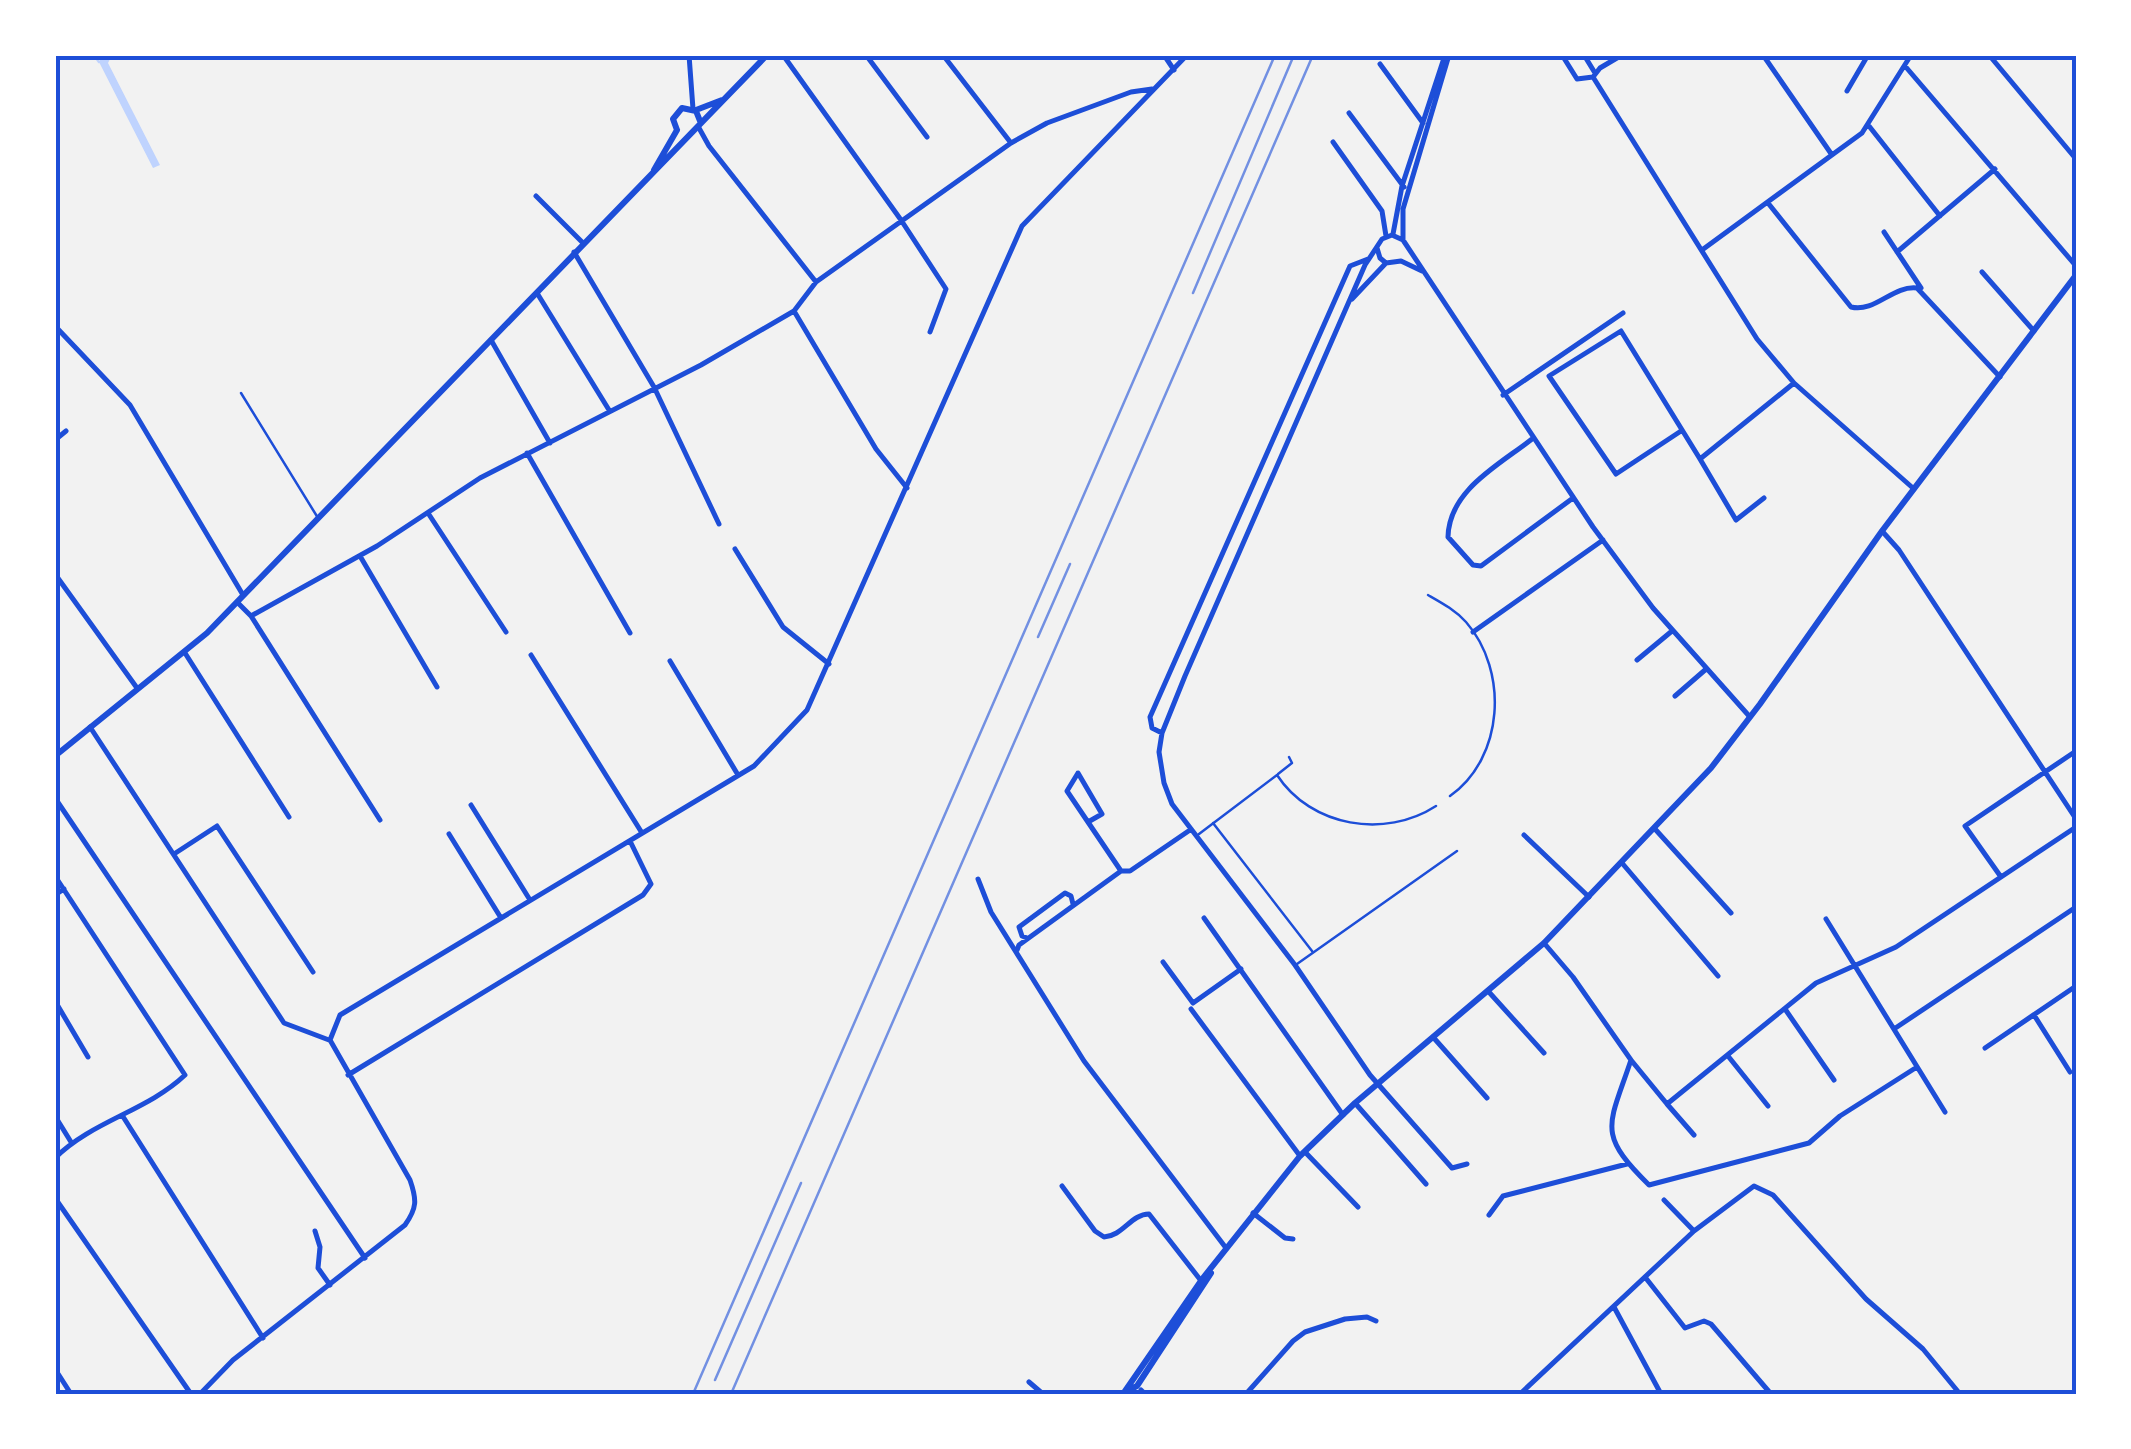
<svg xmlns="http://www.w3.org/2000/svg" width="2131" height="1449" font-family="Jost,sans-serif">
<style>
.water{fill:#bfd3fe}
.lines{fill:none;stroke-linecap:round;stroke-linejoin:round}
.stream{stroke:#bfd3fe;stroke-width:2.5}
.service{stroke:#1d4ed8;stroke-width:2.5}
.minor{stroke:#1d4ed8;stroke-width:5}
.tertiary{stroke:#1d4ed8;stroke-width:6}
.rail{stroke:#7290e2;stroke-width:2.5}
.neatline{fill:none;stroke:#1d4ed8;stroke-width:4}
</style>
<rect width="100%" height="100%" fill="#f2f2f2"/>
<path class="water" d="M103,55h9l-4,8 52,102 -7,3 -54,-106z"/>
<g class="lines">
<path class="stream" d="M94,55l5,7"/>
<path class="service" d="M241,393l77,125
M1428,595c14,8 27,15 38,27 43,49 38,136 -16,174
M1278,774l14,-11 -3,-6
M1213,823l99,128
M1199,834l78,-59c34,52 108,64 159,31
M1297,964l160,-113"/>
<path class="minor" d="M689,55l4,54
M783,55l118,165 45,69 -16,43
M866,55l61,82
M943,55l68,88
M1164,55l10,15
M1562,55l15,24 16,-2
M1584,55l11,18
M1622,55l-22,13 -7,9 164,262 37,44 120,106
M1763,55l69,100
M1989,55l87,104
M1380,64l43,59
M1905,66l171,200
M1847,91l21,-36
M1349,113l55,74
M1869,126l71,90
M699,128l10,18 107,136
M1333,142l49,69 4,25
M536,196l47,47
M1768,203l83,104c24,6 42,-22 66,-19l83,89
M1884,232l37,56
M1393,234l9,-48 43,-131
M1403,240v-31l46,-154
M1377,248l3,10 6,5
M1702,250l160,-117 49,-78
M574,252l80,135 65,137
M1897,252l98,-83
M1386,263l15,-2 21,10
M1982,272l52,59
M537,293l72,117
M1352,299l34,-36
M794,311l82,138 31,39
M55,326l75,79 113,190
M491,340l59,103
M1503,395l120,-82
M1681,431l-65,43 -67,-98 72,-45 79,128
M1532,439c-33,26 -83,51 -84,98l25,28 8,1 92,-68
M55,440l11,-9
M527,453l103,180
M1764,498l-28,22 -36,-61 94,-76
M428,513l78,119
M1882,531l17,19 177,269
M735,549l48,78 46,37
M360,556l77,131
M55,574l82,114
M237,602l14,14 129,204
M251,616l126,-70 103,-68 221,-113 93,-54 22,-29 195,-139 36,-20 84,-31 21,-3
M1473,632l130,-92
M185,653l104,164
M531,655l111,178
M1637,660l35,-29
M670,661l68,114
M1675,696l30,-26
M90,727l194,296 45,17
M1162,733l-10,-5 -2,-11 200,-451 18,-7
M55,798l310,460
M471,805l59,95
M1088,822l14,-8 -24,-41 -11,18 54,80
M1655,829l76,84
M449,834l52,84
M1524,835l65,62
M174,854l43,-28 96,146
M1622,863l96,113
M55,876l130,199c-38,36 -93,46 -130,83
M2001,877l-36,-51 111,-75
M978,879l13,33 93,149 142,187
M55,895l9,-6
M1204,918l139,197
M1826,919l119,193
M1027,938l-5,-2 -3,-9 46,-34 6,3 2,8
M1544,943l29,34 58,83c-22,66 -35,73 18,125l160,-42 31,-27 77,-49
M1017,950l2,-5 102,-74h9l60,-41
M1163,962l30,41 48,-34
M1488,991l56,62
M55,1001l33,56
M1191,1009l109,147
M1785,1009l49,71
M2034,1015l36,57
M1894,1029l182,-122
M1433,1037l54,61
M1985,1048l91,-62
M1728,1056l40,50
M1631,1060l36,44
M348,1075l295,-180 8,-11 -21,-43
M1355,1103l71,81
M122,1115l141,223
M55,1116l16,26
M1694,1135l-27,-31 149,-121 80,-36 180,-120
M1305,1152l53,55
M1467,1164l-15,4 -82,-93 -75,-110 -123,-161 -8,-21 -5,-31 3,-19 23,-57 180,-411 17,-26 10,-4 11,5 190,287 60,81 97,109
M1062,1186l33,45 9,6c19,-1 27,-23 45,-23l53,68
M55,1198l136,196
M1664,1200l30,31
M1253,1213l32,25 8,1
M1489,1215l14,-19 124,-32
M315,1231l5,16 -2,21 12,17
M1645,1277l40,51 19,-7 7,3 60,70
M1614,1307l47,87
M55,1369l16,25
M1029,1382l14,12
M1141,1390l4,4
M200,1394l33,-34 172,-135c12,-17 12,-25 5,-45l-80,-140 10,-25 414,-249 53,-56 215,-484 165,-171
M1246,1394l47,-53 12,-9 40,-13 22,-2 9,4
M1520,1394l174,-163 60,-45 19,9 93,104 57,50 37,45"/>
<path class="tertiary" d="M696,110l26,-10
M677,130l-4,-11 9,-11 14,3 4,10
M654,170l23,-40
M55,756l152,-123 560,-578
M1131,1389l6,-3 74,-113
M1123,1394l80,-116 97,-122 55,-53 189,-160 167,-175 49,-64 122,-173 194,-256"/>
<path class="rail" d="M1193,293l101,-238
M1038,637l32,-73
M715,1380l86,-197
M693,1394l582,-1339
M731,1394l582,-1339"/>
</g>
<rect width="2131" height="1449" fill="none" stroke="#ffffff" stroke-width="115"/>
<rect x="58" y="58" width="2016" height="1334" class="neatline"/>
</svg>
